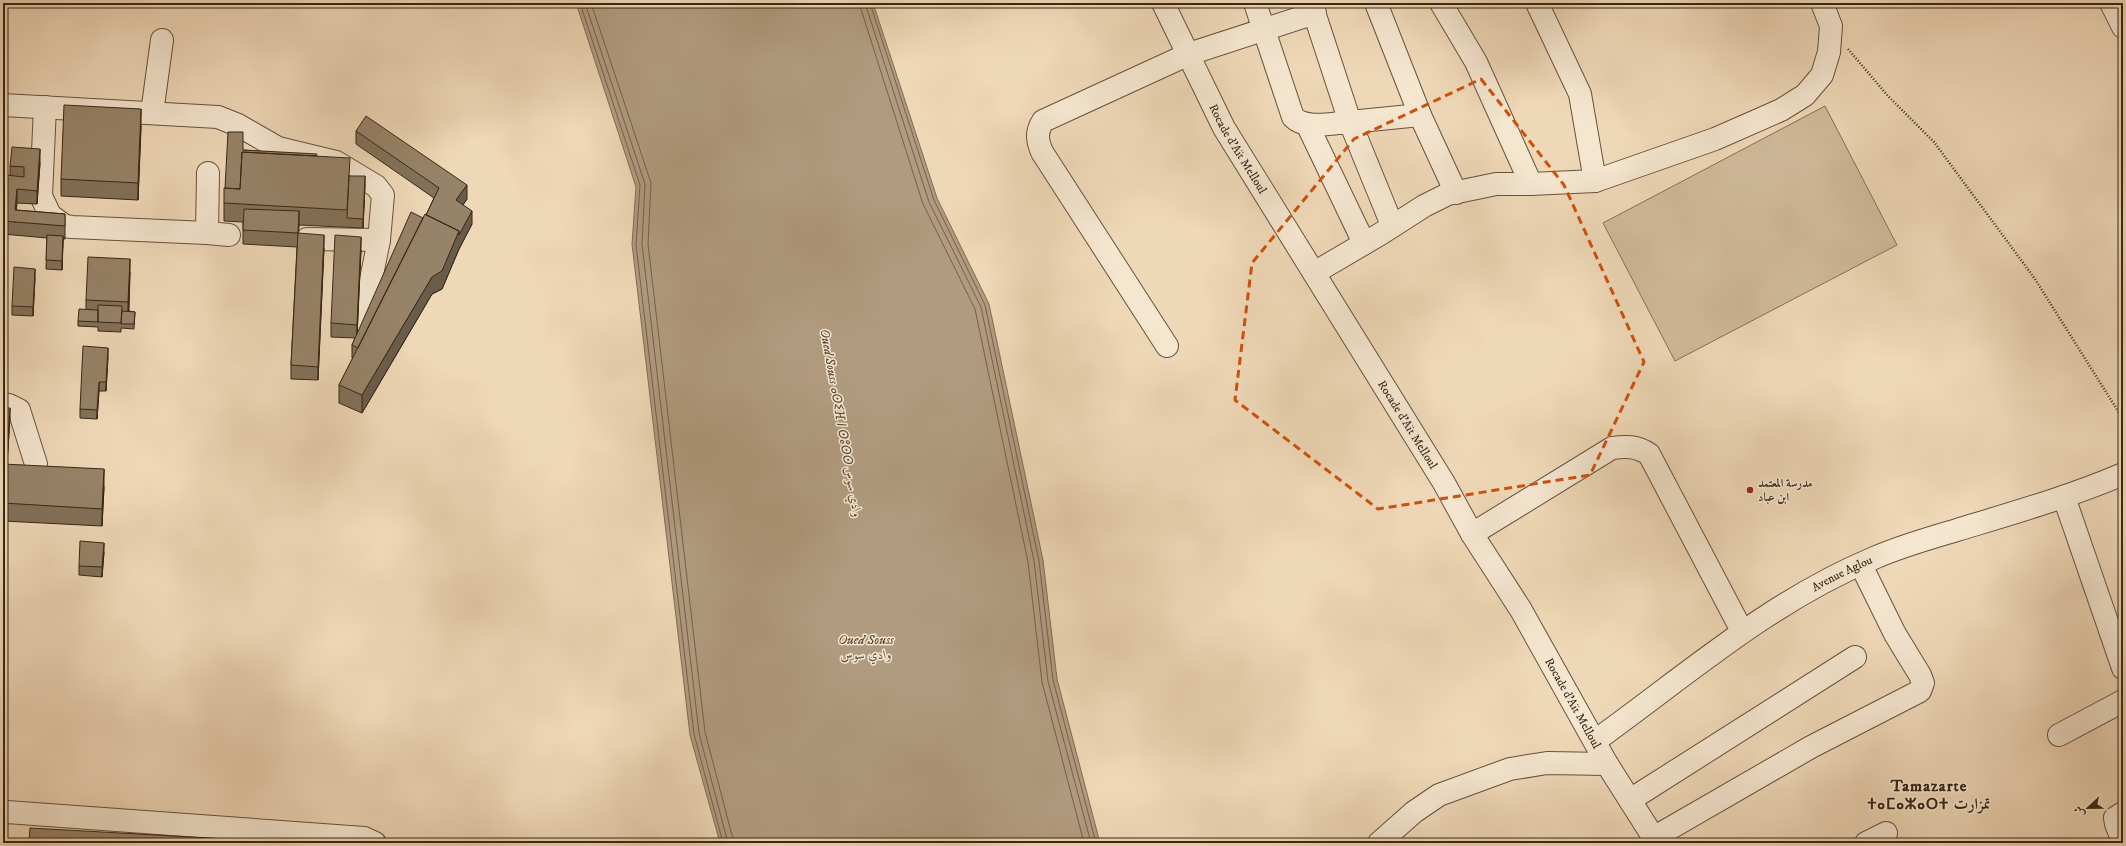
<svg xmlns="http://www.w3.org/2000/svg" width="2126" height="846" font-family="'IM FELL DW Pica',Amiri,'Noto Sans Tifinagh',serif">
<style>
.green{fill:#d0ba9b;stroke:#847058}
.water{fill:#b19b80;stroke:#816c55}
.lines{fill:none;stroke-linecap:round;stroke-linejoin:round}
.shore{stroke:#74604a;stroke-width:1}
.minor-casing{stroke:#66523e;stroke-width:24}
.path{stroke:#382615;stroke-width:2.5;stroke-dasharray:1 2;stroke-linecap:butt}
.minor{stroke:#f5e6d0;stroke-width:22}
.wall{fill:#82715a;stroke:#382615}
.shaded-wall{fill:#6a5c4a;stroke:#382615}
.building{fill:#978369;stroke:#382615}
.marked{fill:none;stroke:#ce510d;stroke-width:3;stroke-dasharray:8 5;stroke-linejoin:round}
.poi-dot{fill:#8f2418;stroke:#f5e6d0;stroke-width:1.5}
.labels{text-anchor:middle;stroke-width:3;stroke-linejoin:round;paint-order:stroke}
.street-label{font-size:12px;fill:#382615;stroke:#f5e6d0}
.poi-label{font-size:12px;font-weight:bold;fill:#382615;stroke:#f5e6d0;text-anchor:start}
.water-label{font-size:13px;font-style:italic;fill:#5c4935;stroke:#f5e6d0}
.district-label{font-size:16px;font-weight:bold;letter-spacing:1px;fill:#382615;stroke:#f5e6d0}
</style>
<rect width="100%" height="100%" fill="#efd8b7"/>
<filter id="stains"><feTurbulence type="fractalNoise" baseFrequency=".005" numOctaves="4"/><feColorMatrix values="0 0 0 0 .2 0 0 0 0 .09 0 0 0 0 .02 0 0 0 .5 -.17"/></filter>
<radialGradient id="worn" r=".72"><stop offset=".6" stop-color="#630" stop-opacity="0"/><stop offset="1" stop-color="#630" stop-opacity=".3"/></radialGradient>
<path class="green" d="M1825,106l72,139 -222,116 -72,-138z"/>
<path class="water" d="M576,3h297l64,195 52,106 54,256 14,119 43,164h-380l-30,-108 -58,-491 4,-57z"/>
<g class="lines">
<path class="shore" d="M580,3l60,182 -4,60 58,489 29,109
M585,3l60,181 -3,60 57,489 29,110
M591,3l60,180 -3,61 57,488 29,111
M859,3l64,201 52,105 53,253 14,120 42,161
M865,3l64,199 52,105 53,254 14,120 43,162
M870,3l64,197 51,105 54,256 14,119 43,163"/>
<defs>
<g id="minor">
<path id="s1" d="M1163,3l61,125 220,355 28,51 49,76 86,154 50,79"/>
<path d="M1255,3l38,114c12,13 40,6 57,5l42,103"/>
<path d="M1311,3l39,119 70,-7"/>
<path d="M1376,3l44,112 36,78"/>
<path d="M1441,3l35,59 55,122"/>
<path d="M1537,3l43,91 15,87"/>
<path d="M2111,3l12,24"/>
<path d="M3,105l215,12 20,8 40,23 58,14 40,24 7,9 -4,45 -17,84"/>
<path d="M45,107l-4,89 9,19 15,11 7,1 135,6"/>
<path d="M152,113l10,-73"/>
<path d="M1307,124l57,119"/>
<path d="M208,173l-1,60 22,2"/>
<path d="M307,239l72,1"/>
<path d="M1314,273l68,-40 42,-27 24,-12 48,-10h35l64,-3 120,-42 66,-29 24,-15 17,-20 7,-23 2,-26 -9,-23"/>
<path d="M1167,346l-125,-194c-5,-12 -6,-20 1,-31l146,-67 126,-41"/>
<path d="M3,404l6,1 10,5 17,54"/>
<path d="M2064,497l59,171"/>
<path d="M1472,534l140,-86c15,-2 24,-2 37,6l93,177"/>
<path d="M2059,735l64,-34"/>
<path id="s2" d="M1595,741c92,-66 174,-139 279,-183 27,-12 56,-20 83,-28 56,-17 112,-33 166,-56"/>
<path d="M1630,800l225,-143"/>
<path d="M2123,813l-8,5 1,6 7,18"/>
<path d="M3,814l4,-2 357,26 11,5"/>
<path d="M1655,837l156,-90 109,-56 3,-8 -3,-8 -25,-41 -34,-69"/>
<path d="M1379,843l35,-31 25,-17 71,-26 37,-6 60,1"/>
<path d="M1866,843l20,-10"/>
</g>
</defs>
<use href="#minor" class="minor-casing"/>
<path class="path" d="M1848,49l40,47 46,46 101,137 88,140"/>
<use href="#minor" class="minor"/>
</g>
<path class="wall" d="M141,126l-3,74 -77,-4v-17z
M356,131l111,68 -4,6 9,19 -13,25 -17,40 -10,5 -70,119 -23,-10v-18l14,-27h-1v-13l3,-7 -24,-1v-14l30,-73 -4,84 66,-116 3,-3 8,-17 -78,-54z
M243,150l74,6 48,29 -2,43 -64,-3 -1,9 26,14 -6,132 -27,-1v-14l6,-118 -54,-3v-22l-19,-1v-18z
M40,163l-3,41 -20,-1 -1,7 49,4v25h-2l-1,31 -16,-1 1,-31 -44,-4v-23l7,-35v-10z
M130,272l-1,39 6,1 -1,17 -13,-1v4l-23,-1v-4l-20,-1v-5l8,-12v-9z
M35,278l-2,38 -21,-1v-9z
M108,357l-2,34h-7l-2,28 -17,-1v-9z
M3,408l7,9 -3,47 -4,-1z
M3,464l101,23 -2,39 -99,-5z
M104,552l-2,25 -23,-2v-9z"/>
<path class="shaded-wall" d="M141,109v17l-3,74v-17z
M40,149v14l-3,41v-13z
M365,176v9l-2,43v-9z
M467,185v14l-11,15v-14z
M17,189v14l-2,20v-13z
M299,211v14l-1,22v-14z
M472,211v13l-13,25 -17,40 -10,5 -70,119v-18l97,-164z
M324,235v13l-6,132v-13z
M63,236v9l-1,25v-9z
M361,237v13l-4,88v-13z
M130,259v13l-2,44v-14z
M35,269v9l-2,38v-9z
M108,348v9l-2,34v-9z
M99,382v9l-2,28v-9z
M10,408v9l-3,47v-9z
M104,469v18l-2,39v-17z
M104,543v9l-2,25v-10z"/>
<path class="building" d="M64,105l77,4 -3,74 -77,-4z
M366,116l101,69 -11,15 16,11 -13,24v-4l-33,-16 13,-27 -83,-57z
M228,132h15v18l74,4 -1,2 -74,-4 -2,37 -15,-1z
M12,147l28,2 -3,42 -20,-2 -2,21 50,4v12l-62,-5v-10l3,-36 18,2v-10l-14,-1z
M242,152l108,6 -3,52 -123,-7v-15l16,1z
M349,176h16l-2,43 -16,-1z
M244,209l55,2 -1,22 -55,-3z
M411,212l12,6 -65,130 -6,-3z
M425,214l34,17 -17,40 -10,6 -70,118 -23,-10z
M298,233l26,2 -6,132 -27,-2z
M47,235l16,1 -1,25 -16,-1z
M335,235l26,2 -4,88 -26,-2z
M88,257l42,2 -2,43 -42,-2z
M14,267l21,2 -2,38 -21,-1z
M98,305l24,1 -1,17 -23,-1z
M79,309l19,1v12l-20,-1z
M122,311l13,1 -1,12h-13z
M83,346l25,2 -2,34h-7l-2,28 -17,-1z
M3,408h7l-3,47 -4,-1z
M3,464l101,5 -2,40 -99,-6z
M80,541l24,2 -2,24 -23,-1z
M30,828l270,15h-271z"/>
<path class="marked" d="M1481,79l83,106 80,177 -54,113 -212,34 -143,-109 17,-137 102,-124z"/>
<circle class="poi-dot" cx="1750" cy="490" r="4"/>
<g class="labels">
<g class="street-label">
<text dy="4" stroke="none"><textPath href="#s1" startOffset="164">Rocade d'Aït Melloul</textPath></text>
<text dy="4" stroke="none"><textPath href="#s1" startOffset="488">Rocade d'Aït Melloul</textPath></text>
<text dy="4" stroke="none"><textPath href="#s2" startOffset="299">Avenue Aglou</textPath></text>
<text dy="4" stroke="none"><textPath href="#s1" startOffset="812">Rocade d'Aït Melloul</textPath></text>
</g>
<g class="poi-label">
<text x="1758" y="487">مدرسة المعتمد<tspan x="1758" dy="14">ابن عباد</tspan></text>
</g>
<g class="water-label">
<text transform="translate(842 423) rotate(80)" y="5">Oued Souss ⴰⵙⵉⴼ ⵏ ⵙⵓⵙⵙ وادي سوس</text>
<text x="866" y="644">Oued Souss<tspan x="866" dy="15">وادي سوس</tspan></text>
</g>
<g class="district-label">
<text x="1929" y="791">Tamazarte<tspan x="1929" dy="18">ⵜⴰⵎⴰⵣⴰⵔⵜ تمزارت</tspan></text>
</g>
</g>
<rect width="2126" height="846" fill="none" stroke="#efd8b7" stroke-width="16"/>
<rect x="4" y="4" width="2118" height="838" fill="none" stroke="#382615" stroke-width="2"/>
<rect x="8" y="8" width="2110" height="830" fill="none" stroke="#382615"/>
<g transform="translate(2088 808) rotate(248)" stroke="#f5e6d0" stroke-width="3" paint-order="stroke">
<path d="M0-3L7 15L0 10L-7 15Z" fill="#382615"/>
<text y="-6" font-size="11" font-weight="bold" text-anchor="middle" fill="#382615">ش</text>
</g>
<rect width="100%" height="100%" filter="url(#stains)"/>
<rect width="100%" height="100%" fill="url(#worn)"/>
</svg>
